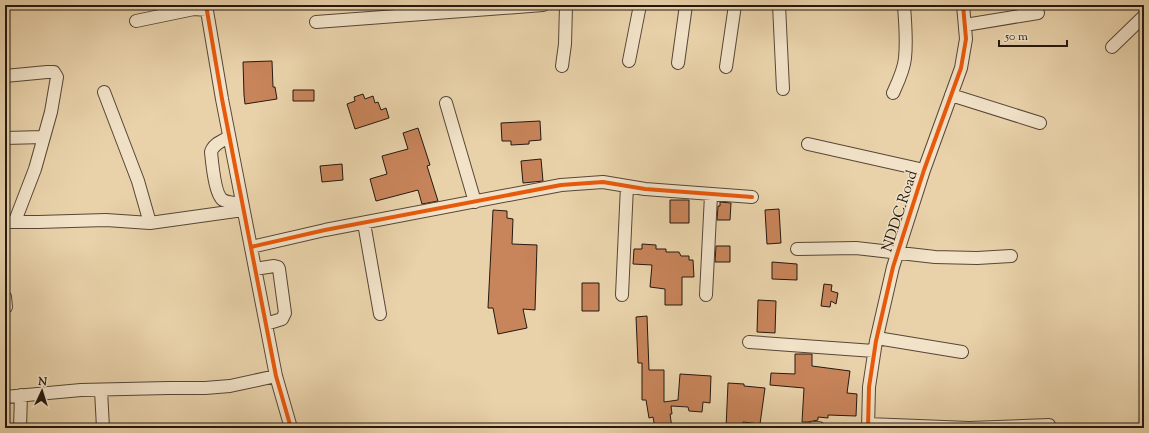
<svg xmlns="http://www.w3.org/2000/svg" width="1149" height="433" font-family="'Sorts Mill Goudy',serif">
<style>
.building{fill:#c8845a;stroke:#251910}
.lines{fill:none;stroke-linecap:round;stroke-linejoin:round}
.minor-casing{stroke:#564736;stroke-width:14}
.minor{stroke:#f1e2c8;stroke-width:12}
.cycleway-casing{stroke:#f1e2c8;stroke-width:6}
.cycleway{stroke:#e8590c;stroke-width:4}
.labels{text-anchor:middle;stroke-width:3;stroke-linejoin:round;paint-order:stroke}
.street-label{font-size:15px;fill:#251910;stroke:#f1e2c8}
</style>
<rect width="100%" height="100%" fill="#e9d2aa"/>
<filter id="stains"><feTurbulence type="fractalNoise" baseFrequency=".005" numOctaves="4"/><feColorMatrix values="0 0 0 0 .2 0 0 0 0 .09 0 0 0 0 .02 0 0 0 .5 -.17"/></filter>
<radialGradient id="worn" r=".72"><stop offset=".6" stop-color="#630" stop-opacity="0"/><stop offset="1" stop-color="#630" stop-opacity=".3"/></radialGradient>
<path class="building" d="M272,61l1,26h2l2,12 -32,5 -1,-9 -1,-33z
M293,90h21v11h-21z
M363,94l2,5 8,-3 2,7 3,-1 3,8 5,-2 3,10 -34,11 -8,-25 8,-3 -1,-4z
M540,121l1,19 -12,1v3l-18,1v-4h-9l-1,-18z
M418,128l12,37 -3,1 11,35 -16,3 -4,-14 -42,11 -6,-22 17,-5 -5,-18 26,-7 -5,-16z
M541,159l2,22 -20,2 -2,-22z
M342,164l1,16 -21,2 -2,-16z
M670,200h19v23h-19z
M720,202l11,1 -1,17h-13l1,-14h2z
M779,209l2,34 -14,1 -2,-34z
M493,210l14,1v7l6,1 -1,25 25,1 -2,65 -12,-1 4,19 -29,6 -5,-26h-5z
M642,244l14,1v4h10v3h13l2,4h8v4h4l1,17h-12v28h-17v-16l-15,-2 2,-22 -19,-1 1,-15h8z
M716,246h14v16h-15z
M772,262l25,2v16l-25,-1z
M582,283h17v28h-17z
M824,284l8,1 -1,6 7,2 -2,11 -5,-3 -1,6 -9,-1z
M758,300l18,1 -1,32 -18,-1z
M647,316l2,54h15v32l14,-2 2,-26 31,2 -1,27 -7,-1 -1,10 -13,-1 -1,-4 -17,-1 1,8h-2l2,14h-17l-2,-11 -4,1 -3,-18h-4v-37h-4l-2,-46z
M795,354h17v12l38,5 -3,22 10,1 -1,22 -28,-1v3l-10,-1v3l-10,2h-6l2,-34 -34,-3 1,-12 24,1z
M728,383l16,1v2l21,2 -5,36 -17,-2v6h-17z"/>
<g class="lines">
<defs>
<path id="minor" d="M206,5l16,94 54,277 15,52
M779,5l4,84
M136,21l58,-12 13,1
M316,22l227,-17
M965,25l73,-12
M1112,47l32,-31
M629,61l11,-56
M678,63l8,-58
M562,66l3,-22 1,-39
M726,67l9,-62
M5,76l42,-4h7l3,5 -6,35 -16,57 -20,52
M104,92l34,89 12,42
M893,93c5,-11 11,-23 12,-35 2,-18 0,-36 -1,-53
M951,95l89,28
M446,103l29,99
M229,137c-7,4 -16,7 -18,15 1,10 4,43 12,48 5,3 14,3 19,4
M5,138l39,-1
M808,144l116,26
M5,222h33l68,-2 44,3 93,-13
M364,223l16,91
M251,247l74,-17 236,-45 42,-3 42,7 107,8
M797,249l59,-1 79,9 42,1 34,-2
M255,269l19,-3 4,1 1,2 6,44 -3,6 -16,5
M622,295l5,-109
M706,295l5,-100
M5,297l1,10
M877,338l85,14
M749,342l125,9
M101,390l2,38
M5,397l76,-7 87,-2h37l25,-2 46,-10
M868,424l101,4 80,-3
M20,428l1,-33
M813,428h6
M868,428l1,-41 7,-46 17,-74 31,-97 37,-102 5,-29 -3,-34"/>
</defs>
<use href="#minor" class="minor-casing"/>
<use href="#minor" class="minor"/>
<defs>
<path id="cycleway" d="M206,5l16,94 54,277 15,52
M251,247l74,-17 236,-45 42,-3 42,7 107,8
M868,428l1,-41 7,-46 17,-74 31,-97 37,-102 5,-29 -3,-34"/>
</defs>
<use href="#cycleway" class="cycleway-casing"/>
<use href="#cycleway" class="cycleway"/>
</g>
<g class="labels">
<g class="street-label">
<text transform="translate(899 211) rotate(-72)" y="5">NDDC Road</text>
</g>
</g>
<rect width="1149" height="433" fill="none" stroke="#e9d2aa" stroke-width="20"/>
<rect x="6" y="6" width="1137" height="421" fill="none" stroke="#251910" stroke-width="2"/>
<rect x="10" y="10" width="1129" height="413" fill="none" stroke="#251910"/>
<g transform="translate(42 391) rotate(4)" stroke="#f1e2c8" stroke-width="3" paint-order="stroke">
<path d="M0-3L7 15L0 10L-7 15Z" fill="#251910"/>
<text y="-6" font-size="11" font-weight="bold" text-anchor="middle" fill="#251910">N</text>
</g>
<path d="M999 40v6h68v-6" fill="none" stroke="#251910" stroke-width="2"/>
<text x="1005" y="40" font-size="12" fill="#251910" stroke="#f1e2c8" stroke-width="3" paint-order="stroke">50 m</text>
<rect width="100%" height="100%" filter="url(#stains)"/>
<rect width="100%" height="100%" fill="url(#worn)"/>
</svg>
